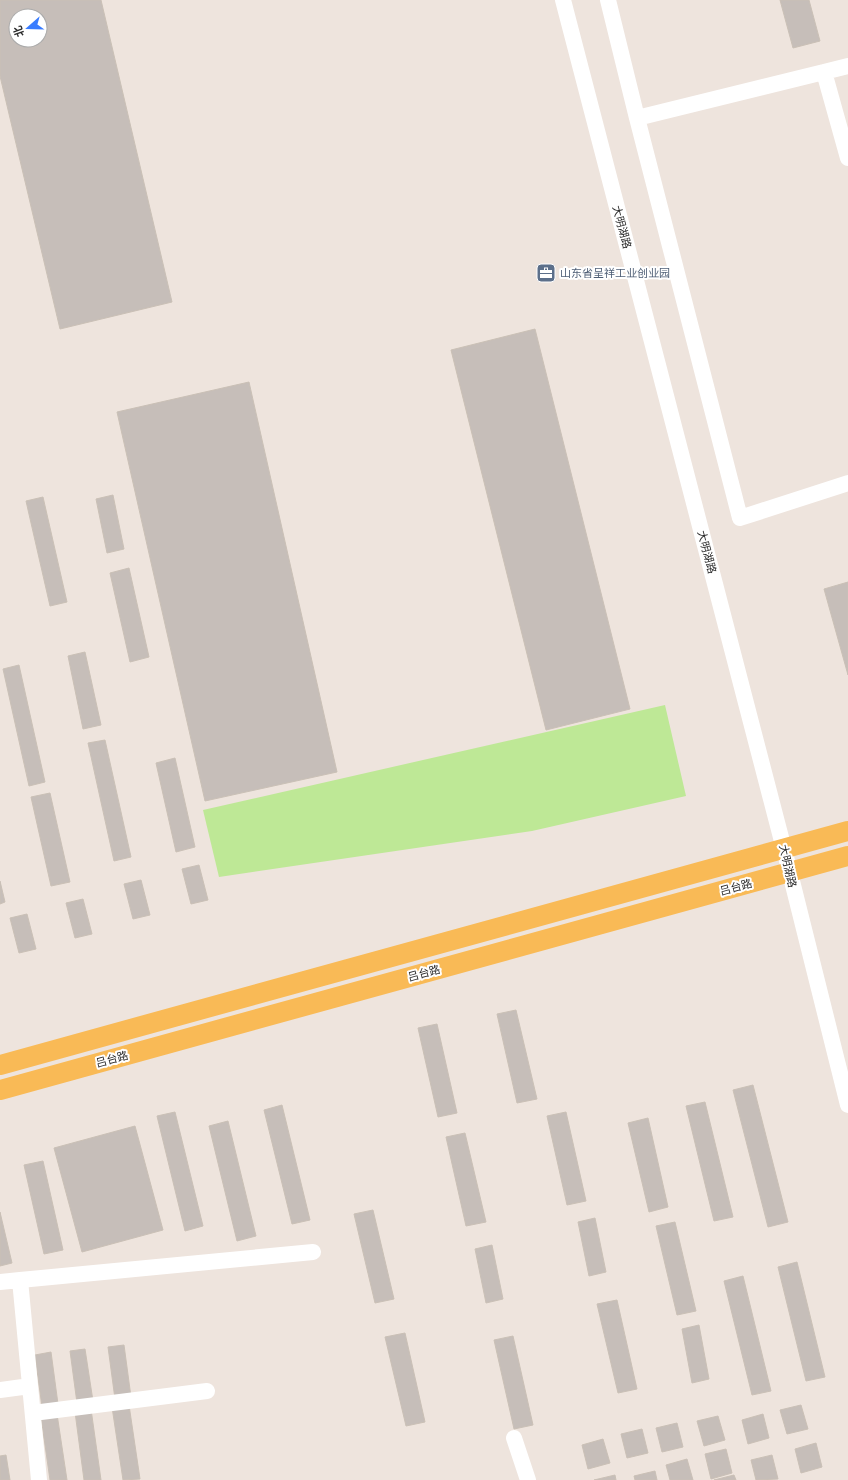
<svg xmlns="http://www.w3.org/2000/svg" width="848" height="1480" font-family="'DejaVu Sans','Noto Sans SC',sans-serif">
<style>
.green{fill:#bee896}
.building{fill:#c6beb9;stroke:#cac0b6;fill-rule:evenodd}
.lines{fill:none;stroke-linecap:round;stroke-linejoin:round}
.minor{stroke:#fff;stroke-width:16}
.major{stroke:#f9ba56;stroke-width:20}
.labels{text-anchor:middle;stroke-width:4;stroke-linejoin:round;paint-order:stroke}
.street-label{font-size:11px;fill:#2b2b2b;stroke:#fff}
.service-label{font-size:11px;fill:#4e5e75;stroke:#fff;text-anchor:start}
</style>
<rect width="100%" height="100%" fill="#eee4dd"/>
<path class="green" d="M665,705l21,91 -154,35 -313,46 -16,-67z"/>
<path class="building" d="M0,0h101l71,302 -112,27 -60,-253zM16,16h24v24h-24z
M780,0h29l11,41 -27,7z
M535,329l95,380 -84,21 -95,-380z
M249,382l88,390 -132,29 -88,-389z
M113,495l11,54 -17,4 -11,-54z
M43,497l24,105 -17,4 -24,-105z
M129,568l20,89 -19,5 -20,-89z
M848,582v93l-24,-86z
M85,652l16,73 -18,4 -15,-73z
M19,665l26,117 -16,4 -26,-117z
M105,740l26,117 -17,4 -26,-118z
M175,758l20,89 -19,5 -20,-89z
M50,793l20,89 -19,4 -20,-89z
M199,865l9,35 -17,4 -9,-35z
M141,880l9,35 -17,4 -9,-35z
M0,881l5,21 -5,2z
M83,899l9,35 -17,4 -9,-35z
M27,914l9,35 -17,4 -9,-35z
M516,1010l21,89 -20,4 -20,-89z
M437,1024l20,89 -19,4 -20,-89z
M753,1085l35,137 -20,5 -35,-137z
M705,1102l28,115 -19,4 -28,-115z
M282,1105l28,115 -18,4 -28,-114z
M175,1112l28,114 -18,5 -28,-115z
M566,1112l20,89 -19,4 -20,-89z
M648,1118l20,89 -19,5 -21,-89z
M228,1121l28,115 -19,5 -28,-115z
M135,1126l28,104 -81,22 -28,-104z
M465,1133l21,89 -20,4 -20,-89z
M43,1161l20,89 -19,4 -20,-89z
M373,1210l21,89 -19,4 -21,-89z
M0,1212l12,51 -12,3z
M595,1218l11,54 -17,4 -11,-54z
M675,1222l21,89 -19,4 -21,-89z
M492,1245l11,54 -17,4 -11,-54z
M797,1262l28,115 -19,4 -28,-114z
M743,1276l28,115 -19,4 -28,-114z
M617,1300l20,89 -19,4 -21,-89z
M699,1325l10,54 -17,4 -10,-54z
M405,1333l20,89 -19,4 -21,-89z
M513,1336l20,89 -19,4 -20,-89z
M124,1345l7,52 -16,2 -7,-52z
M85,1349l8,52 -16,2 -7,-52z
M51,1352l7,52 -16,3 -7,-52z
M129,1405l11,74 -17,1 -11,-73z
M801,1405l7,24 -21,5 -7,-24z
M91,1409l10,71h-17l-9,-68z
M57,1414l10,66h-17l-9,-63z
M763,1414l6,24 -21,6 -6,-24z
M718,1416l7,24 -21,6 -7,-25z
M677,1423l6,24 -21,5 -6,-24z
M642,1429l6,24 -21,5 -6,-24z
M603,1439l7,24 -22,6 -6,-24z
M816,1443l6,24 -21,6 -6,-24z
M726,1449l6,24 -21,6 -6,-25z
M6,1455l4,25h-10v-24z
M772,1455l6,24 -22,1 -5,-20z
M687,1459l6,21h-23l-4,-15z
M655,1471l2,9h-22l-1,-4z
M615,1475l1,5h-22z
M734,1475l2,5h-22z"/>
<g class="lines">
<path class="minor" d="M563,0l221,849 64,256
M608,0l29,118
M824,72l24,-6
M848,158l-24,-86 -187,46 103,400 108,-35
M20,1280l293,-28
M0,1282l20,-2 19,200
M0,1390l30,-4
M33,1413l174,-22
M514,1438l14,42"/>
<path class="major" d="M0,1065l848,-234
M0,1090l848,-234"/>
</g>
<defs>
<symbol id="office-square" viewBox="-11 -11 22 22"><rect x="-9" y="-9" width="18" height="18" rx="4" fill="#5c6f8a" stroke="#fff"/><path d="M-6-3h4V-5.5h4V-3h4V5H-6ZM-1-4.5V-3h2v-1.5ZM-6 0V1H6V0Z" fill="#fff"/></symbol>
</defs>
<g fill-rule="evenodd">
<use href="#office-square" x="535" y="262" width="22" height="22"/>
</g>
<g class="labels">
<g class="street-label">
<text transform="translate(622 227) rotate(75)" y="4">大明湖路</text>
<text transform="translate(707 552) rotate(75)" y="4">大明湖路</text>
<text transform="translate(788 866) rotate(77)" y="4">大明湖路</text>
<text transform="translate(736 887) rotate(-15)" y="4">吕台路</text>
<text transform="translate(424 973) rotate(-15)" y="4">吕台路</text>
<text transform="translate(112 1059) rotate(-15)" y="4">吕台路</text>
</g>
<g class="service-label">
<text x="560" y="277">山东省呈祥工业创业园</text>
</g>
</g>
<g transform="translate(28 28) rotate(250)"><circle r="19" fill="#ffffff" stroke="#aaaaaa"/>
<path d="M0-3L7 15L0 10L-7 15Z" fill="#397cff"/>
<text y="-6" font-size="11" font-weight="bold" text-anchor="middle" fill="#2b2b2b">北</text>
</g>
</svg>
